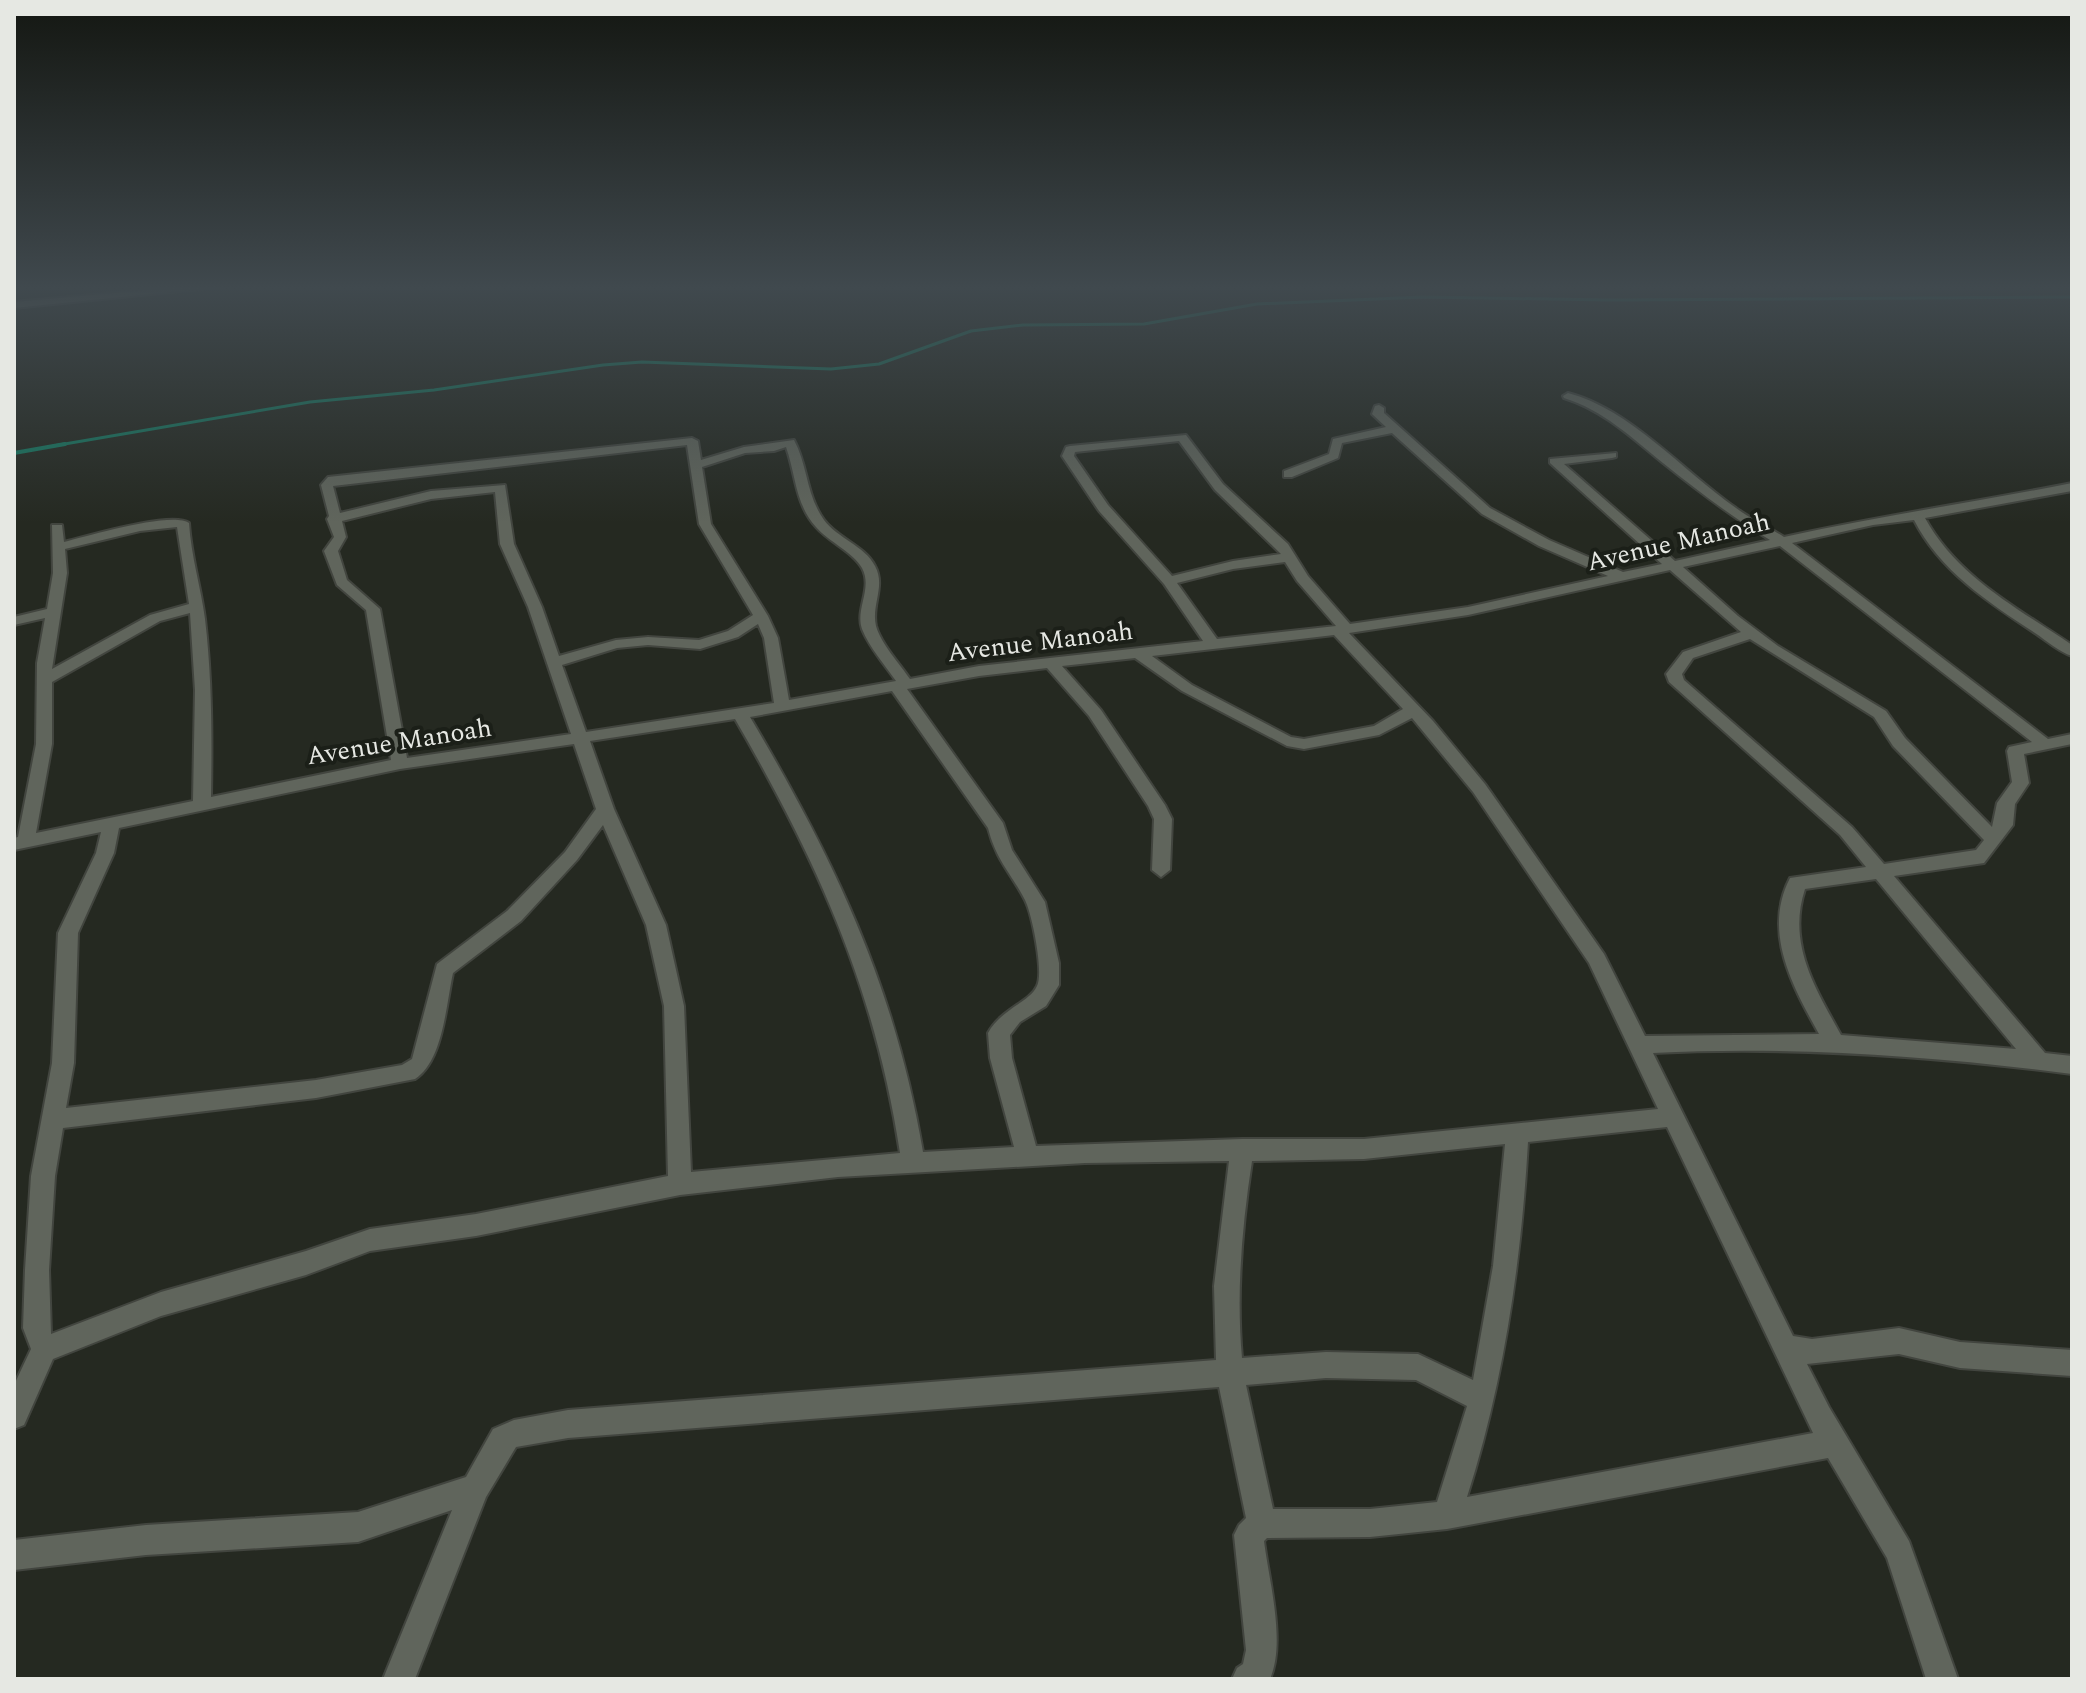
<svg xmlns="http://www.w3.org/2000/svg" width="2086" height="1693" font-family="Spectral,serif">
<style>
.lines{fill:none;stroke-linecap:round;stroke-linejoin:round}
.stream-far1{stroke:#177760;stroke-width:3}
.stream{stroke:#177760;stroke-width:4}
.minor-casing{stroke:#42453f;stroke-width:4}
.minor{fill:#60655c;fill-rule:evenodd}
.labels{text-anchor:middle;stroke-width:8;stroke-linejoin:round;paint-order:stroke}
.street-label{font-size:26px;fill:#e6e8e3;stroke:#1b1f18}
</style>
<rect width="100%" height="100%" fill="#252921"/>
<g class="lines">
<path class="stream-far1" d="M53,446l257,-44 124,-12 169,-25 39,-3 189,7 48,-5 92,-33 52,-6 121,-1 113,-20 166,-7 187,3 462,-3"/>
<path class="stream" d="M14,453l51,-9"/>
<defs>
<path id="minor" d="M194,286h35l-215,22v-6z
M1568,393c62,16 115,78 168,115 15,11 32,19 48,29 95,-21 192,-35 288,-54v8l-147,27c32,59 94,91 147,127v11c-13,-4 -25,-15 -37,-23 -47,-31 -95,-62 -121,-113l-41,5 -81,18 256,196 24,-5v10l-48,10 5,29 -14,21 -2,21 -29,38 -90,13 151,177 27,3v18c-139,-18 -278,-28 -419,-21l140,283 19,3 87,-11 61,14 112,8v26l-112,-8 -61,-14 -92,10 22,43 80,134 49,138h-32l-39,-121 -59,-100 -381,71 -77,8 -103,1 -3,3c5,40 22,101 6,138h-38l5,-11 6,-4 3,-14 -12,-115 5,-10 7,-7 -27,-131 -651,51 -52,9 -30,50 -71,182h-32l69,-169 -94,32 -212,13 -132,15v-30l132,-15 212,-13 108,-35 27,-48 21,-9 54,-10 648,-50 -2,-74 15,-125 -144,2 -247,14 -158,18 -204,41 -106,15 -64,24 -145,41 -108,43 -29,66 -10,4v-44l17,-36 -8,-21 2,-58 6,-94 21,-113 6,-130 38,-80 5,-21 -87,18v-12l4,-1 18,-93 1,-81 8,-45 -31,7v-8l33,-8 6,-36 -1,-48h10l2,17c24,-6 108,-31 125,-19 2,33 12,65 16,96 7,59 7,119 6,178l180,-37 -25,-150 -29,-25 -13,-34 10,-14 -7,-18 2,-3 -8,-31 7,-8 364,-39 6,3 3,19 43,-13 50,-7c14,26 12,55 30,80 13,18 41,26 51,46 11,20 -4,39 1,60 5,18 24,38 34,53l69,-13 224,-25 -39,-57 -65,-73 -37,-55 4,-9 4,-1 116,-11 37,49 65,60 20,32 42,48 118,-17 140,-31 -69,-30 -57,-32 -90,-81 -50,10 -4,15 -46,19h-8v-6l45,-17 4,-15 53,-12 -14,-13 3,-8 4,-1 5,3v5l106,95 59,32 74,32 39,-8 -112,-101v-4l66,-6v4l-4,1 -48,6 111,97 95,-21c-38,-23 -72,-49 -107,-77 -31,-25 -60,-53 -99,-65l-1,-2zM1179,441l36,49 66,64 -48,7 -61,15 -64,-71 -34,-49 1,-4zM687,445l12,79 54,91 -25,16 -29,9 -51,-3 -32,3 -57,16 -17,-49 -28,-63 -9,-59 -74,6 -91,22 -7,-27zM786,447c10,28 9,57 30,80 13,15 37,25 46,41 11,20 -7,41 0,61 7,18 23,36 34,52l-107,19 -11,-62 -10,-22 -57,-92 -9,-57 43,-14 29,-2zM495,492l5,52 28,63 43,127 -164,24 -27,-149 -33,-29 -9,-29 8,-14 -4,-16 89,-22zM177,527l12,77 -39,11 -98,54 15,-96 -2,-24 75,-18zM1780,546l252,196 -23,5 -2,4 5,31 -15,21 -5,24 -87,-89 -19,-27 -108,-65 -40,-30 -55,-49zM1285,562l12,19 39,45 -119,13 -40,-56 56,-14zM1670,570l71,62 -58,20 -17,22 3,8 171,153 26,32 -76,11c-28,54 3,109 29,156l-174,2 -41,-82 -119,-170 -52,-63 -84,-88 119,-18zM190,613l5,77 -2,111 -157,32 16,-89v-62l108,-61zM758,624l6,14 10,65 -188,29 -24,-67 55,-17 31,-3 52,4 38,-12zM1334,635l69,74 -29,17 -70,13 -13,-2 -99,-52 -40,-29zM1750,639l124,78 19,29 91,94 -8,10 -92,14 -32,-37 -168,-147 -2,-6 11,-16zM1135,658l47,33 105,55 17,3 75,-14 33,-17 61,74 116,171 69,146 -294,30h-122l-206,7 -24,-88 -2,-23 10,-13 26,-16 13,-21v-22l-14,-61 -33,-52 -9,-27 -96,-134 72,-13 68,-8 42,48 59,90 6,13 -2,51 9,7 9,-7 2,-51 -7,-14 -64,-95 -39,-44zM892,691l96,137c8,32 23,45 37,72 7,14 19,72 12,86 -7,16 -36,23 -49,47l2,25 24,89 -91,5c-28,-165 -89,-293 -173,-435zM735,719c83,143 140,270 165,434l-209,19 -7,-166 -18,-81 -52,-116 -24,-68zM574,744l22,65 -31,43 -58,59 -70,53 -25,95 -10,6 -86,15 -250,28 8,-45 4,-130 36,-80 5,-25 281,-59zM603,825l43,100 18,81 4,170 -192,38 -106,15 -64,22 -145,41 -110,42 -2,-64 6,-94 8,-48 253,-30 99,-19c28,-18 31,-74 38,-106l68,-52 56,-61zM1876,879l140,170 -175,-14c-26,-47 -54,-92 -36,-146zM1667,1127l146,306 -346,64c37,-116 54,-233 61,-355zM1505,1144l-12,122 -20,114 -55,-26 -92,-2 -84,6c-6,-66 0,-132 10,-197l112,-2zM1326,1378l90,2 51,26 -30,96 -67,7h-97l-27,-124z"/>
</defs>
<use href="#minor" class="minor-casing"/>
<use href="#minor" class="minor"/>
</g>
<linearGradient id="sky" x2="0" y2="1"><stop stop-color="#141712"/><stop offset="0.55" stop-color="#40494e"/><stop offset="1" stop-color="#40494e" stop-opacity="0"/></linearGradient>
<rect width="2086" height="523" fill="url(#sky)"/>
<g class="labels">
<g class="street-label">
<text transform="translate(1678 541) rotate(-13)" y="9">Avenue Manoah</text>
<text transform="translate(1040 641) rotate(-7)" y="9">Avenue Manoah</text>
<text transform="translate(399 741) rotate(-9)" y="9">Avenue Manoah</text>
</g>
</g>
<rect width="2086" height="1693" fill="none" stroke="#e6e8e3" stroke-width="32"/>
</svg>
